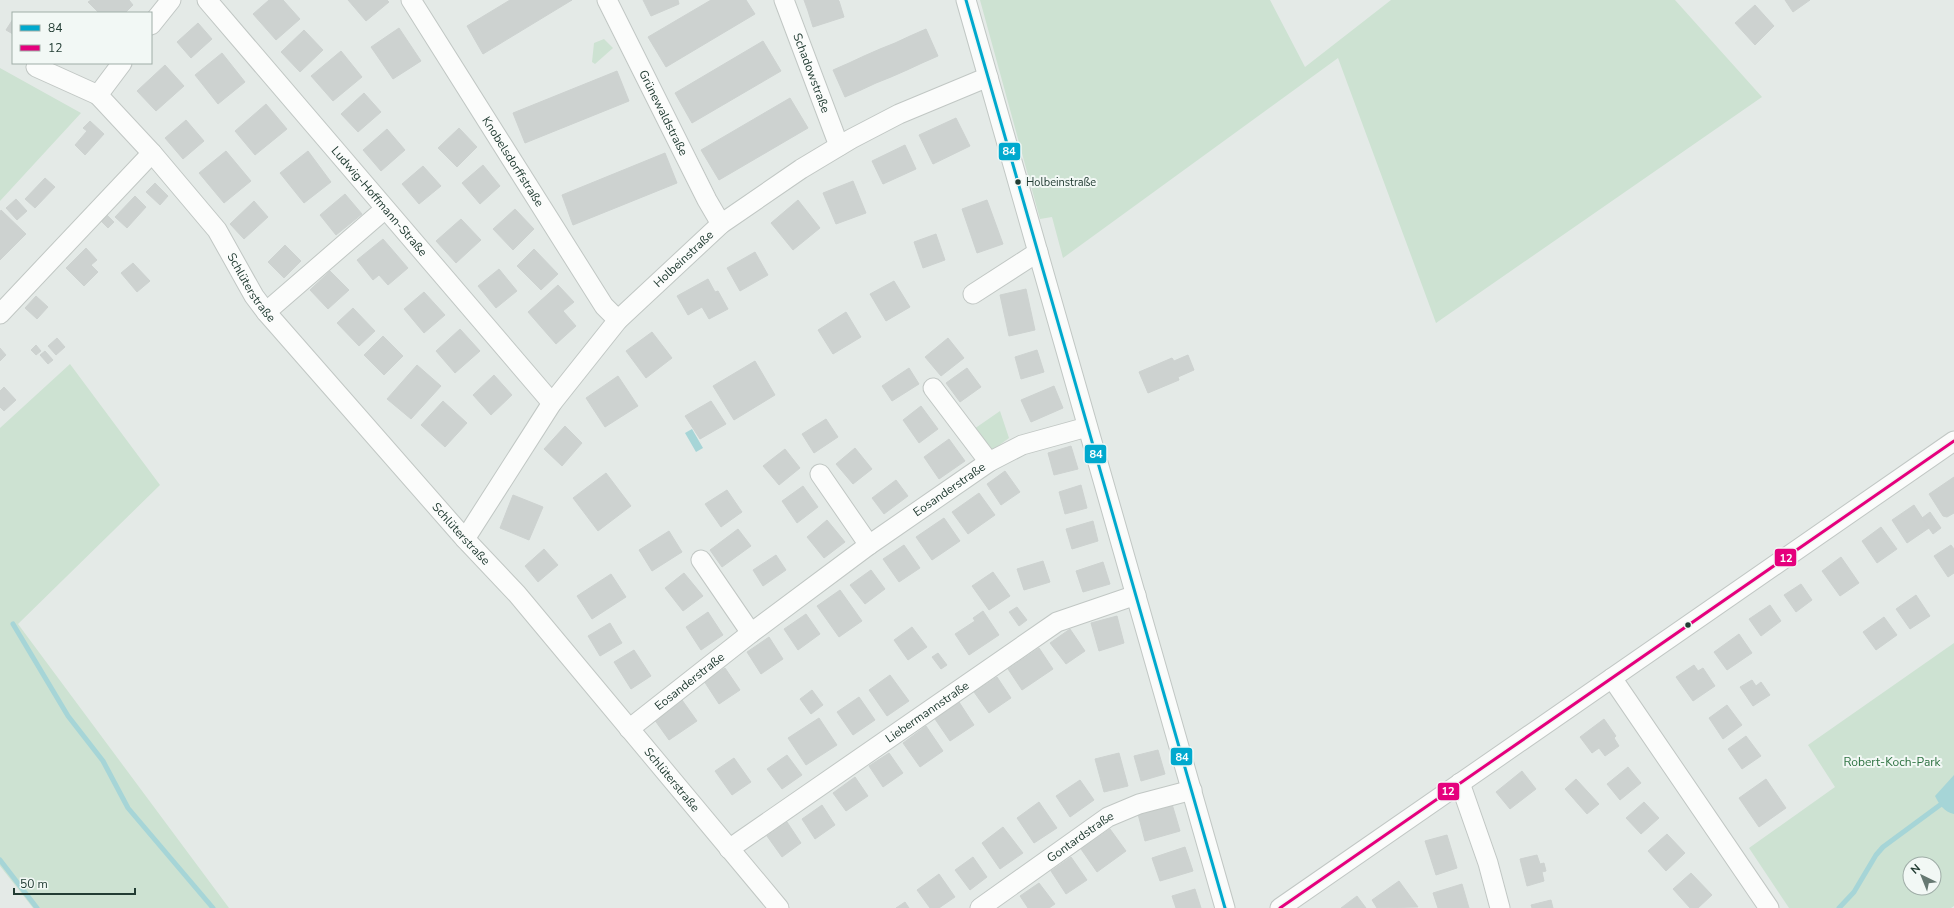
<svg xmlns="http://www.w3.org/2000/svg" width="1954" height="908" font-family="'Nunito Sans',sans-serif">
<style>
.green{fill:#cde2d2;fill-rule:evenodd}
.water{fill:#a6d5d7}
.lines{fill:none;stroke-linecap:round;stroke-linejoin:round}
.stream{stroke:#a6d5d7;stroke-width:5}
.building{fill:#cdd2d0;stroke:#cdd2d0}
.minor-casing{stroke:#c1c7c4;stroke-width:21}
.minor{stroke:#fbfcfb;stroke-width:19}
.bus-1-casing{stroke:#f2f8f5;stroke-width:6}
.bus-2-casing{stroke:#f2f8f5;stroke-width:6}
.bus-1{stroke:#00a9ce;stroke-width:3}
.bus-2{stroke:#e5007d;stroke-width:3}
.bus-dot{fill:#223c33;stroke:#f2f8f5;stroke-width:1.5}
.labels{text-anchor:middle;stroke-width:4;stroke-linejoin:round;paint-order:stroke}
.bus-label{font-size:11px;fill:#223c33;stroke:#f2f8f5;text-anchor:start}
.street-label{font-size:12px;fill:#223c33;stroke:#f2f8f5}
.park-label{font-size:12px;fill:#2d7241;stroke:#f2f8f5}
.line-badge{stroke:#f2f8f5;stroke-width:1.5}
.badge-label{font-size:11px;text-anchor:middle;font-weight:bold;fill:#fff}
</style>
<rect width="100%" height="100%" fill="#e4eae7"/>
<path class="green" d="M980,0h290l35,67 86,-67h284l87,97 -326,226 -98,-265 -275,200 -11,-41 -12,2z
M604,39l9,9 -18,16 -3,-2 2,-19z
M0,68l81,45 -81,88z
M70,364l90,121 -142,139 211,284h-196l-33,-42v-438z
M1000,411l9,27 -19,14 -16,-23z
M1954,643v263l-3,2h-162l-40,-60 86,-61 -27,-42zM1910,864h24v24h-24z"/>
<path class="water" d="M692,429l11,19 -7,4 -11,-19z
M1954,775v39c-10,-2 -15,-10 -19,-18z"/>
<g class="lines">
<path class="stream" d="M13,624l55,92 35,45 25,47 85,100
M0,860l37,48
M1839,908l15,-16 22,-37 7,-8 57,-42"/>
</g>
<path class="building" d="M91,0h38l4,5 -8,8h-26l-11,-11z
M269,0h14l17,19 -24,21 -23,-26z
M348,0h39l2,2 -23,19z
M510,0h62l-89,54 -16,-28z
M643,0h35l1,4 -28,12z
M711,0h35l9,14 -89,53 -18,-30z
M804,0h34l1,1 -31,10z
M1785,0h25l-17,12z
M839,1l5,16 -31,10 -5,-16z
M1755,5l19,21 -19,19 -20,-22z
M13,19v15l-7,-4z
M198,23l14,16 -21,19 -14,-16z
M399,28l22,33 -28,18 -22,-32z
M926,29l12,27 -16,7 -12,-27z
M304,30l19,20 -23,22 -19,-20z
M910,36l12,27 -15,7 -12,-27z
M763,41l18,30 -89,52 -17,-30z
M895,43l12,27 -16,7 -11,-28z
M880,49l11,28 -15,6 -12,-27z
M341,51l21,26 -29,24 -22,-25z
M222,53l23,29 -27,22 -23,-29z
M864,56l12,27 -15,7 -12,-27z
M849,63l12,27 -16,7 -12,-27z
M165,65l19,21 -28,25 -19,-20z
M617,71l12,30 -104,42 -12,-30z
M364,93l17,19 -23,20 -17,-18z
M790,98l18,30 -89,52 -18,-30z
M266,104l21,25 -32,26 -20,-24z
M956,118l14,28 -37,18 -14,-29z
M186,120l18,21 -21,18 -18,-21z
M90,121l14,13 -19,21 -10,-10 12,-14 -4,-3z
M459,128l18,19 -20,20 -19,-19z
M387,129l18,21 -24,21 -18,-21z
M905,145l11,24 -33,15 -11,-23z
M226,151l25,30 -27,22 -25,-30z
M308,151l23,31 -27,21 -24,-30z
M665,153l12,30 -104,42 -11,-30z
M483,165l17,21 -20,18 -18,-21z
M423,166l18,20 -22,18 -17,-20z
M45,178l10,9 -20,21 -10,-9z
M853,181l13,32 -30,11 -13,-31z
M155,183l13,13 -8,9 -14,-13z
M345,194l17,20 -26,21 -16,-20z
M135,196l11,11 -19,21 -12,-11z
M16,199l11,12 -10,9 -11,-12z
M798,200l22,28 -27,22 -22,-27z
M987,200l16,44 -26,9 -15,-44z
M254,201l14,16 -24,22 -14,-15z
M515,209l19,20 -21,21 -20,-21z
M1,210l25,24 -26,26v-48z
M105,213l9,9 -6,6 -9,-9z
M461,219l20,21 -25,23 -20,-22z
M936,234l9,26 -22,8 -9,-26z
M383,239l25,29 -20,17 -9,-10 -6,5 -16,-20z
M285,245l16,16 -17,17 -16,-16z
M86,248l11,12 -6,5 7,7 -14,14 -18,-18z
M534,249l24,25 -17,16 -24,-24z
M755,252l13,23 -28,16 -13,-23z
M133,263l17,18 -13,11 -16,-19z
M499,269l18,22 -21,17 -18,-22z
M330,271l19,19 -21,19 -18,-19z
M708,279l7,13 3,-1 10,18 -19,10 -7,-12 -14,8 -11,-19z
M894,281l16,26 -24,14 -16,-27z
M558,285l16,17 -11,9 13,15 -20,18 -28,-32z
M1026,289l9,41 -26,6 -9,-41z
M424,292l21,23 -21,18 -20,-24z
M36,296l12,11 -11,12 -12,-11z
M353,308l22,23 -16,15 -22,-23z
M846,312l15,25 -28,17 -15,-24z
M460,329l20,22 -25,22 -19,-22z
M652,332l20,26 -26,20 -20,-27z
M383,336l20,20 -19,19 -20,-20z
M57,338l8,9 -9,8 -8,-9z
M948,338l16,20 -23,18 -16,-19z
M36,345l5,6 -5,4 -5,-5z
M0,348l6,7 -6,6z
M1037,350l7,22 -23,7 -6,-22z
M45,351l8,9 -5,4 -8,-9z
M1188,355l6,15 -16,7 1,3 -31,13 -9,-21 33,-14 2,3z
M755,361l20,34 -41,25 -21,-34z
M417,365l24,21 -30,33 -24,-20z
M909,368l10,16 -27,17 -10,-15z
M967,368l14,19 -21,15 -14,-19z
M494,375l18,20 -21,20 -18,-20z
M618,376l20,30 -33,21 -19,-29z
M1054,386l9,22 -32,14 -10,-22z
M4,387l12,13 -12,11 -4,-4v-16z
M443,401l24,22 -22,24 -24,-22z
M711,401l15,23 -26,15 -15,-23z
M921,406l17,23 -19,14 -16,-23z
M826,419l12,18 -24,16 -12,-19z
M565,426l17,17 -20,23 -18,-17z
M949,439l16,22 -26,18 -15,-22z
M1071,446l7,23 -24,6 -6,-22z
M855,448l17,21 -19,15 -17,-20z
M785,449l15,19 -21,17 -16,-19z
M1005,471l15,21 -19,13 -14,-21z
M606,473l25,33 -33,25 -25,-33z
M1954,477v36l-7,4 -4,-1 -14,-22z
M896,480l12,16 -24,18 -12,-16z
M1081,485l6,23 -22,6 -6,-22z
M803,486l15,21 -21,16 -15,-22z
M727,490l15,22 -21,15 -16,-23z
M979,493l16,22 -27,19 -16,-22z
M513,495l30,12 -14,33 -29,-12z
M1914,505l15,23 -22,15 -15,-23z
M1930,512l11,16 -8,6 -11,-16z
M944,518l16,23 -28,19 -16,-23z
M827,520l18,22 -21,16 -17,-21z
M1093,521l5,20 -26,8 -6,-20z
M1881,527l16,22 -20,14 -15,-22z
M738,529l13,17 -29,21 -12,-17z
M669,531l13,21 -30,19 -13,-21z
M904,545l16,23 -21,14 -16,-23z
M1951,545l3,4v24l-6,4 -14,-21z
M544,549l14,16 -20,17 -13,-16z
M776,555l10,15 -23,16 -10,-16z
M1841,557l18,26 -19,13 -18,-25z
M1043,561l7,21 -26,8 -7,-21z
M1103,562l7,22 -27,8 -7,-21z
M871,570l14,19 -20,15 -15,-19z
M993,572l17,24 -21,14 -17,-24z
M684,573l19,23 -20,15 -18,-23z
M611,574l15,23 -34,22 -15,-23z
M1801,584l11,16 -16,12 -12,-17z
M840,590l22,31 -23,16 -22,-31z
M1916,595l14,21 -20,13 -14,-20z
M1770,605l11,16 -20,15 -12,-17z
M1017,607l10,13 -8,6 -10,-14z
M983,611l16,24 -30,20 -14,-21 20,-13 -2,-3z
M708,612l15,23 -22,15 -15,-23z
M806,614l14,20 -22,16 -14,-21z
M1117,616l7,27 -25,8 -8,-28z
M1884,617l13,18 -21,15 -13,-18z
M610,623l12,20 -22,13 -12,-20z
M912,627l15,20 -19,13 -14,-20z
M1070,629l15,22 -19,13 -16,-21z
M1739,634l13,19 -25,17 -13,-18z
M769,637l14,22 -22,15 -14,-22z
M1039,648l14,21 -31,21 -14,-21z
M634,650l17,26 -20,13 -17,-27z
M938,653l9,12 -6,4 -9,-12z
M1694,665l4,6 5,-3 12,18 -22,15 -17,-24z
M725,668l15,22 -21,14 -15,-23z
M890,675l19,26 -22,15 -18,-26z
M997,677l14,21 -22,15 -15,-21z
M1752,680l4,6 5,-4 9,13 -17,11 -13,-19z
M812,690l11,15 -12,9 -11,-15z
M859,697l16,23 -22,15 -16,-23z
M682,700l15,21 -28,19 -15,-21z
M959,702l15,23 -24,16 -15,-22z
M1727,705l15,20 -19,14 -14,-21z
M819,718l18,27 -31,20 -18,-27z
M1604,719l12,17 -2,2 5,8 -14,10 -6,-8 -7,5 -12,-16z
M926,726l17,25 -23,16 -17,-24z
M1746,736l15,20 -19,13 -14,-20z
M1158,750l7,24 -24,7 -7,-25z
M889,753l14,20 -20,14 -14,-21z
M1119,753l9,33 -24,6 -9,-33z
M787,755l15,20 -20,14 -15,-20z
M734,758l17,24 -19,13 -17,-24z
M1628,767l13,16 -21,17 -13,-16z
M1522,771l14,18 -26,20 -14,-17z
M855,777l13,19 -22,15 -13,-18z
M1576,779l23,25 -12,10 -22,-25z
M1766,779l20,29 -27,19 -20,-29z
M1080,780l14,20 -24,17 -14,-21z
M1039,802l18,26 -23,15 -17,-25z
M1644,802l15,16 -18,16 -15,-16z
M1172,804l8,27 -35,10 -7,-27z
M822,805l13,20 -20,14 -13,-20z
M787,822l14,21 -19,14 -15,-21z
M1003,827l20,26 -23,16 -18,-26z
M1110,829l16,22 -29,21 -16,-23z
M1667,834l18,19 -19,18 -18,-20z
M1447,835l10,33 -21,7 -11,-34z
M1185,847l8,24 -33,10 -8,-23z
M1537,855l3,9 4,-1 2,8 -4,1 2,9 -17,5 -7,-27z
M973,857l14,20 -17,13 -15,-20z
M1071,857l16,23 -21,14 -15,-23z
M1691,873l21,22 -14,13h-8l-17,-19z
M939,874l16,23 -16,11h-9l-13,-18z
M1399,881l19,26 -41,1 -5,-8z
M1039,883l16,21 -6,4h-21l-8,-12z
M1462,884l7,24h-31l-5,-15z
M1195,889l6,19h-25l-4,-12z
M1357,896l9,12h-25z
M1551,900l2,8h-21l-1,-3z
M905,902l4,6h-13z"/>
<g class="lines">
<defs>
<g id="minor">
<path id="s1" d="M207,0l345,403"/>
<path id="s2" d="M411,0l193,306 14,14"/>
<path id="s3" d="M607,0l100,200 14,24"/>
<path id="s4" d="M784,0l55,146"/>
<path d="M966,0l259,908"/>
<path d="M151,25l20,-25"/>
<path d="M36,67l62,28 24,-32"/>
<path id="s5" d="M98,95l54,58 65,77 37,66 12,16 199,227 52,55 262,314"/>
<path d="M973,294l65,-42"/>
<path d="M266,312l119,-103"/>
<path d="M0,314l152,-161"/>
<path d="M933,388l56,74"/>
<path d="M820,474l49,71"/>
<path id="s6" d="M465,539l87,-136 66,-83 103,-96 80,-55 50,-30 48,-25 89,-37"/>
<path d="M701,560l50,73"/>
<path d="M1612,678l157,230"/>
<path id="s7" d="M629,729l122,-96 118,-88 120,-83 33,-17 65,-18"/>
<path d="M1460,783l28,80 12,45"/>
<path id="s8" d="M729,849l328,-227 79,-27"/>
<path id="s9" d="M980,908l128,-91 31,-13 53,-14"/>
<path d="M1280,908l674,-467"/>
</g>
</defs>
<use href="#minor" class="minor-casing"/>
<use href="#minor" class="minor"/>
<defs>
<path id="bus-1" d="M966,0l259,908"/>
<path id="bus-2" d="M1280,908l674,-467"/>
</defs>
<use href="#bus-1" class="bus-1-casing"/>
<use href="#bus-2" class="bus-2-casing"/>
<use href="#bus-1" class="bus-1"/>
<use href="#bus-2" class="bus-2"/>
</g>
<g class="bus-dot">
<circle cx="1018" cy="182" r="3.5"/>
<circle cx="1688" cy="625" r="3.5"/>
</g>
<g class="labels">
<g class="bus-label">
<text x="1026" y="186">Holbeinstraße</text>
</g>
<g class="street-label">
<text dy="4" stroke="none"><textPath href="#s4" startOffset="78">Schadowstraße</textPath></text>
<text dy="4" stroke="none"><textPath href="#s3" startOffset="126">Grünewaldstraße</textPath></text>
<text dy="4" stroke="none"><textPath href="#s2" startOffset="191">Knobelsdorffstraße</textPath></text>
<text dy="4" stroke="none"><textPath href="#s1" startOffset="265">Ludwig-Hoffmann-Straße</textPath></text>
<text dy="4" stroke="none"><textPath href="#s6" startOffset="357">Holbeinstraße</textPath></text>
<text dy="4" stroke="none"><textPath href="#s5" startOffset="247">Schlüterstraße</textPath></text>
<text dy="4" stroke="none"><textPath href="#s7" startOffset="400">Eosanderstraße</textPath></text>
<text dy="4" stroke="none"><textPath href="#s5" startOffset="571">Schlüterstraße</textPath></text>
<text dy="4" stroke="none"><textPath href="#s7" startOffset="77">Eosanderstraße</textPath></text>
<text dy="4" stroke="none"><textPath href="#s8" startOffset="241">Liebermannstraße</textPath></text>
<text dy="4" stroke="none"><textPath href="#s5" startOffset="895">Schlüterstraße</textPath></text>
<text dy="4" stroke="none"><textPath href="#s9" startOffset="123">Gontardstraße</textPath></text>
</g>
<g class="park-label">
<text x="1892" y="766">Robert-Koch-Park</text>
</g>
</g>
<g class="line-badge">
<rect x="998" y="142" width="23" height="19" rx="4" fill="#00a9ce"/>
<rect x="1084" y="444" width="23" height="20" rx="4" fill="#00a9ce"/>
<rect x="1774" y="548" width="23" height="19" rx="4" fill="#e5007d"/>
<rect x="1170" y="747" width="23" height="19" rx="4" fill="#00a9ce"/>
<rect x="1437" y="782" width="23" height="19" rx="4" fill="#e5007d"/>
</g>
<g class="badge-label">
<text x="1009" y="155">84</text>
<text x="1096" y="458">84</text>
<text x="1786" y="562">12</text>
<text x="1182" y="761">84</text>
<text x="1448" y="795">12</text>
</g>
<rect x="12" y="12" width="140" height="52" fill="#f2f8f5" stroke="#9fada7"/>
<rect x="20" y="25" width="20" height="6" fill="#00a9ce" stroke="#9fada7"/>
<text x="48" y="32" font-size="12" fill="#223c33">84</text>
<rect x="20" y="45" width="20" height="6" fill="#e5007d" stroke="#9fada7"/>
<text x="48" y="52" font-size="12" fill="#223c33">12</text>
<g transform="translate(1922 876) rotate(317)"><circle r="19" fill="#f2f8f5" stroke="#9fada7"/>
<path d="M0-3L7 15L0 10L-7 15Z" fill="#667972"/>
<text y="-6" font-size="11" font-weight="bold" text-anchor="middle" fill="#223c33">N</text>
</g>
<path d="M14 888v6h121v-6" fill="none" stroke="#223c33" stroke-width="2"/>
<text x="20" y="888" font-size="12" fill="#223c33" stroke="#f2f8f5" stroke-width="3" paint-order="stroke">50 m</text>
</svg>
